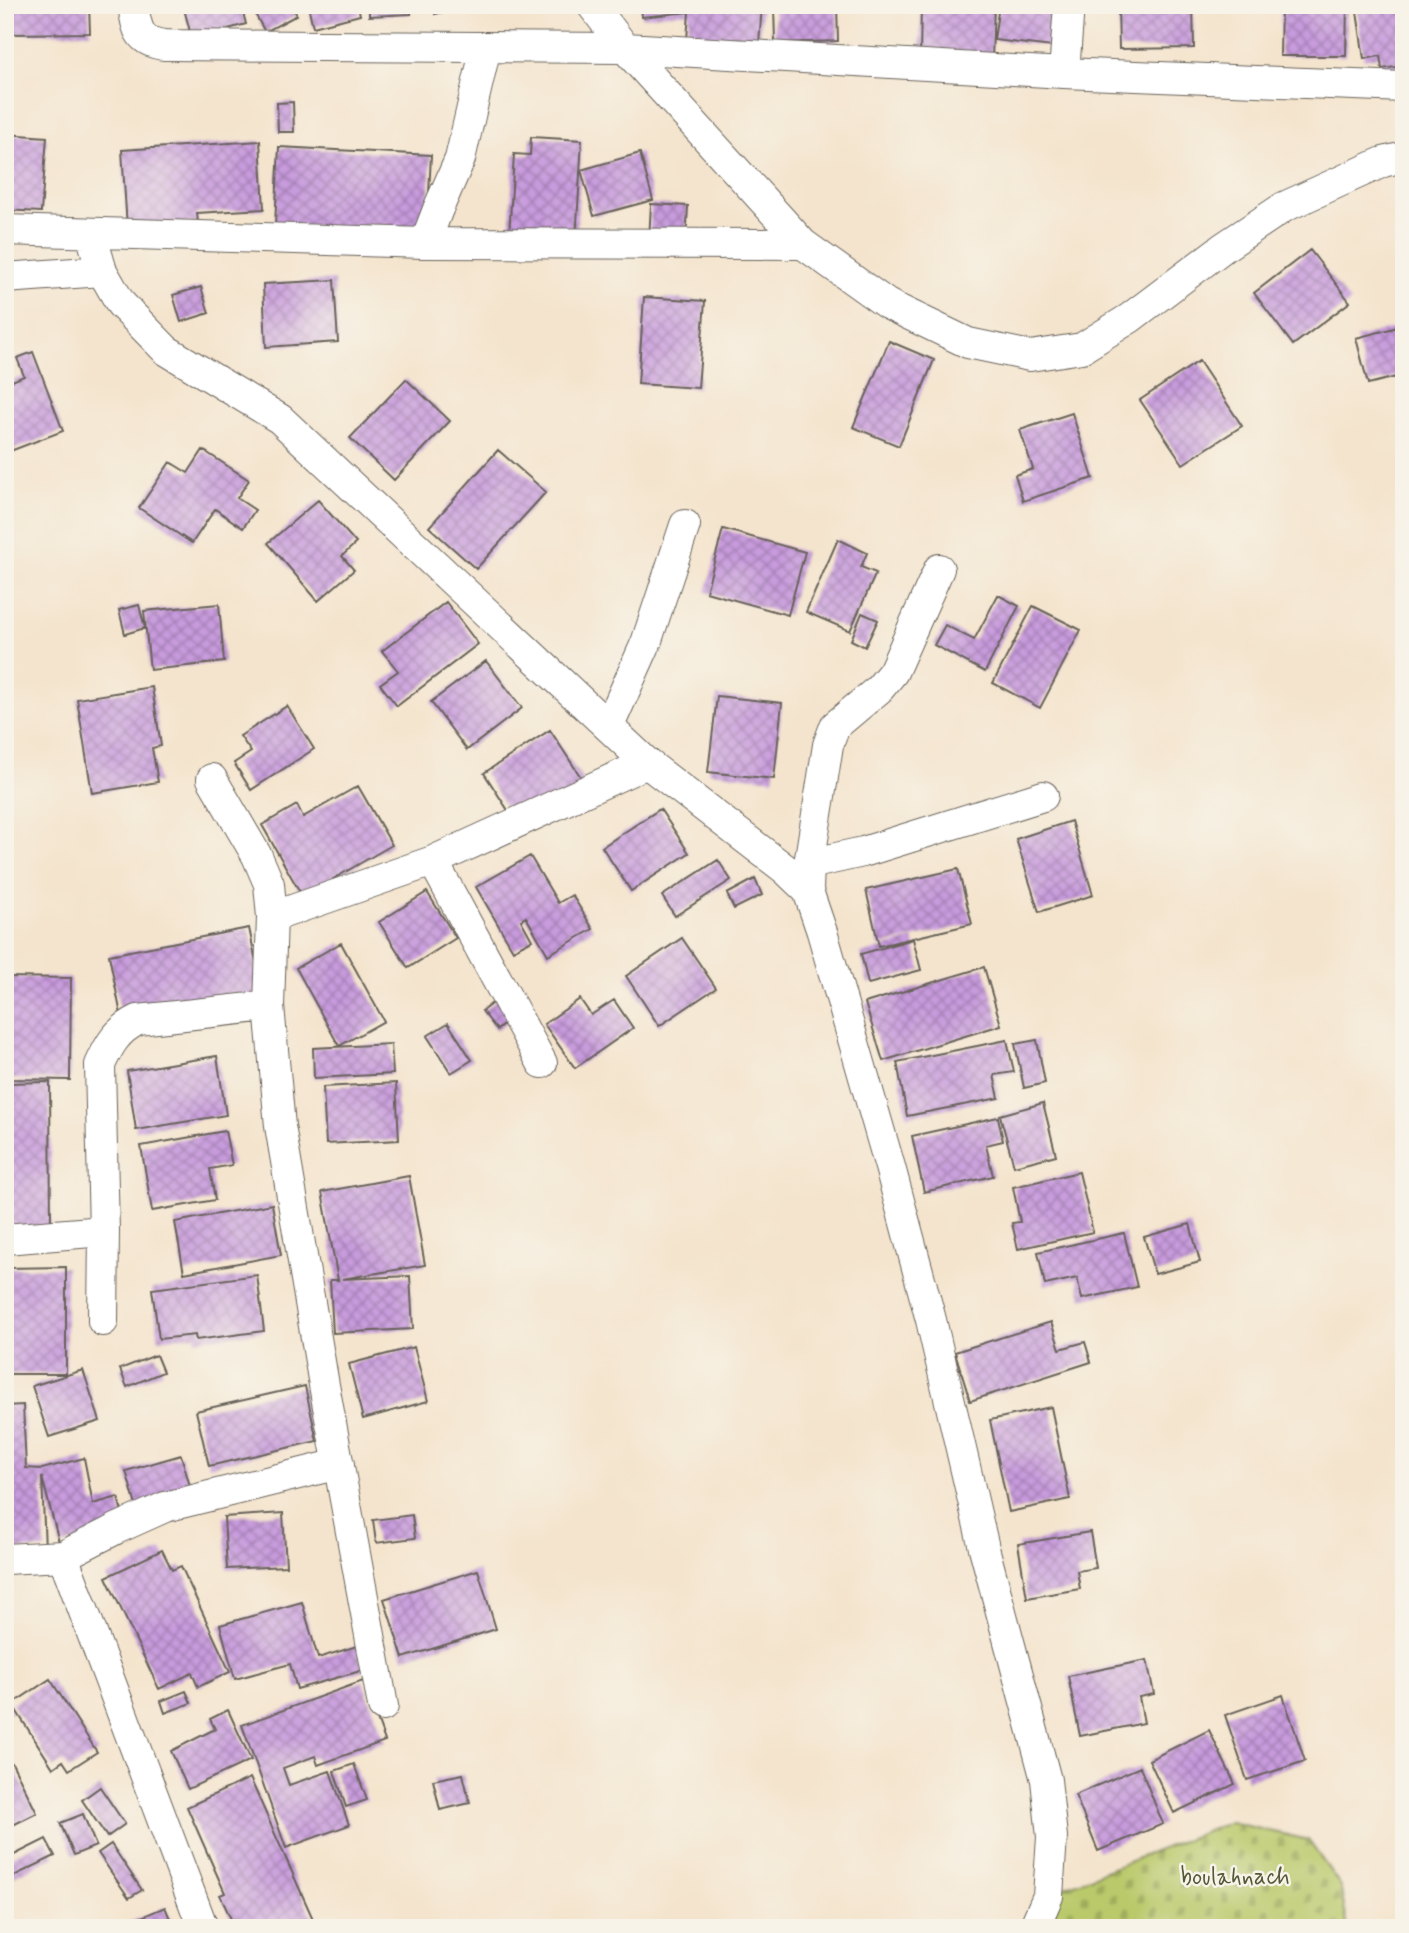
<svg xmlns="http://www.w3.org/2000/svg" width="1409" height="1933" font-family="Mynerve,sans-serif">
<style>
.cemetery{fill:url(#cemetery-stones);stroke:#6b7244;stroke-width:2}
.building{fill:url(#building-cross-hatch)}
.lines{fill:none;stroke-linecap:round;stroke-linejoin:round}
.street-casing{stroke:#68625a;stroke-width:32}
.street{stroke:#fff;stroke-width:30}
.labels{text-anchor:middle;stroke-width:5;stroke-linejoin:round;paint-order:stroke}
.park-label{font-size:24px;fill:#535938;stroke:#f7f3e8}
</style>
<defs>
<pattern id="cemetery-stones" width="16" height="16" patternUnits="userSpaceOnUse" patternTransform="scale(1.75)"><rect width="16" height="16" fill="#bac96b"/><path d="M2 7V4a2 2 0 0 1 4 0v3zM10 15v-3a2 2 0 0 1 4 0v3z" fill="#9fac5c"/></pattern>
<pattern id="building-cross-hatch" width="8" height="8" patternUnits="userSpaceOnUse" patternTransform="scale(1.75)"><rect width="8" height="8" fill="#c89bdd"/><path d="M0 0l8 8M0 8l8-8" fill="none" stroke="#a27eb2"/></pattern>
</defs>
<rect width="100%" height="100%" fill="#f7f3e8"/>
<filter id="ink" filterUnits="userSpaceOnUse"><feTurbulence type="fractalNoise" baseFrequency=".0143" numOctaves="2"/><feDisplacementMap in="SourceGraphic" scale="14" xChannelSelector="R" yChannelSelector="G"/><feConvolveMatrix kernelMatrix="1 2 1 2 8 2 1 2 1" color-interpolation-filters="sRGB"/></filter>
<filter id="wash" filterUnits="userSpaceOnUse"><feTurbulence type="fractalNoise" baseFrequency=".00686" numOctaves="4" result="noise"/><feDisplacementMap in="SourceGraphic" scale="28" xChannelSelector="R" yChannelSelector="G"/><feGaussianBlur stdDeviation="1.57" result="paint"/><feColorMatrix in="noise" values="0 0 0 0 0 0 0 0 0 0 0 0 0 0 0 0 0 1.4 0 .05"/><feComposite in="paint" operator="in"/></filter>
<g filter="url(#wash)">
<rect width="100%" height="100%" fill="#f4e4cd"/>
<path class="cemetery" d="M1230,1822l78,18 32,45 8,43h-299l13,-40z"/>
<g id="blocks">
<path class="building" d="M11,5h78l1,28 -79,1z
M183,5h58l5,19 -54,15z
M250,5h41l6,10 -32,17z
M308,5h50l2,10 -47,12z
M369,5h42v9l-42,2z
M433,5h34l1,1 -33,8z
M641,5h121l-3,39 -72,-4 2,-28 -47,5z
M774,5h63l1,36 -63,2z
M921,5h73l-2,54 -72,-2z
M999,5h68l-6,43 -67,-8z
M1118,5h75l1,43 -75,1z
M1281,5h66l-1,51h-66z
M1356,5h48v61l-22,3 -2,-13 -16,3z
M293,102l1,30h-16l-1,-29z
M5,134l42,3 -6,75 -36,-2z
M531,137l51,3 -6,100 -67,-3 5,-83 16,1z
M260,141l4,68 -67,4 1,10 -71,5 -5,-78z
M279,147l152,8 -4,77 -152,-7z
M640,153l13,47 -59,16 -13,-46z
M651,204l37,2 -2,36 -37,-2z
M1310,250l40,52 -57,43 -39,-52z
M334,280l4,62 -72,5 -3,-63z
M201,287l8,26 -28,9 -8,-27z
M644,297l61,4 -7,87 -60,-4z
M1398,327l6,21v27l-36,9 -12,-46z
M889,341l45,19 -35,86 -46,-19z
M33,352l30,79 -58,22v-69l19,-8 -7,-18z
M1199,361l43,65 -59,38 -43,-64z
M406,379l44,42 -56,59 -44,-42z
M1072,413l21,65 -70,23 -8,-26 18,-6 -13,-39z
M203,450l46,30 -12,18 18,12 -12,18 -28,-19 -23,34 -53,-35 31,-46 18,11z
M498,450l48,42 -70,77 -47,-42z
M318,500l38,43 -14,13 12,14 -36,31 -50,-58z
M723,529l82,23 -17,63 -82,-23z
M838,539l29,14 -6,14 15,6 -26,58 -44,-19z
M998,595l21,11 -34,66 -51,-27 11,-20 29,15z
M446,602l32,42 -81,62 -17,-22 18,-13 -16,-20z
M219,604l5,58 -74,8 -6,-59z
M139,605l6,23 -20,6 -6,-24z
M1033,606l48,24 -41,78 -47,-25z
M862,613l16,7 -13,27 -14,-7z
M486,661l36,47 -55,42 -36,-48z
M152,687l9,59 -9,2 6,34 -66,11 -15,-94z
M717,696l65,7 -8,76 -66,-7z
M287,706l27,43 -63,41 -17,-27 17,-11 -11,-16z
M550,730l36,55 -66,44 -36,-56z
M358,786l34,59 -59,34 8,14 -31,17 -48,-85 35,-20 6,12z
M660,809l29,44 -58,38 -29,-44z
M1071,821l22,74 -54,17 -23,-73z
M530,856l28,47 14,-8 21,34 -45,26 -22,-38 -5,3 11,20 -19,10 -37,-63z
M718,860l13,20 -56,36 -13,-20z
M958,869l14,55 -93,22 -13,-56z
M755,879l7,16 -28,14 -7,-15z
M427,892l29,46 -48,30 -29,-46z
M249,928l16,78 -142,19 -14,-70z
M682,938l34,50 -57,38 -33,-50z
M913,939l8,31 -53,14 -7,-30z
M341,943l43,78 -45,25 -43,-78z
M984,967l17,58 -118,36 -18,-58z
M5,977l66,1 -1,102 -65,-1z
M508,991l14,18 -25,21 -15,-19z
M580,999l11,16 23,-15 19,28 -58,40 -31,-44z
M448,1023l24,37 -21,13 -24,-37z
M1007,1040l7,32 -20,3 5,23 -92,18 -10,-54z
M1037,1040l8,43 -21,5 -9,-44z
M391,1044l2,30 -79,4 -1,-30z
M217,1056l9,59 -90,15 -9,-59z
M50,1082l1,148h-46v-147z
M396,1083l3,57 -73,4 -3,-57z
M1043,1103l13,52 -42,11 -14,-51z
M998,1117l5,24 -17,4 7,31 -69,16 -12,-56z
M225,1131l7,34 -22,4 5,31 -63,11 -11,-65z
M1079,1172l14,60 -75,17 -6,-26 8,-1 -7,-35z
M409,1176l16,89 -83,14 68,-3 3,53 -80,4 -3,-53h8l-16,-88z
M272,1204l9,51 -97,18 -9,-51z
M1190,1224l10,38 -45,12 -11,-37z
M1124,1233l13,54 -55,12 -5,-21 -32,7 -7,-33z
M66,1267v107h-61v-106z
M257,1275l7,56 -68,9 -1,-5 -36,4 -7,-50z
M1051,1322l9,27 25,-7 6,20 -121,39 -15,-49z
M414,1347l14,54 -65,18 -14,-55z
M156,1355l7,17 -36,15 -7,-18z
M83,1370l17,51 -51,16 -17,-51z
M305,1386l12,55 -108,25 -13,-55z
M23,1405l3,63 16,1 42,-11 9,46 25,-7 8,32 -66,17 -18,-69 3,72 -40,1v-144z
M1051,1407l19,92 -61,13 -19,-92z
M181,1455l15,52 -55,16 -15,-52z
M283,1513l3,53 -59,3 -3,-52z
M412,1515l3,23 -39,5 -3,-23z
M1090,1532l6,36 -19,3 3,18 -53,9 -9,-54z
M162,1550l10,20 9,-4 49,106 -32,15 -6,-14 -33,16 -53,-112z
M478,1570l18,59 -93,29 -19,-59z
M302,1602l16,56 39,-12 7,24 -67,19 -7,-25 -55,15 -15,-54z
M1147,1660l7,34 -15,3 5,26 -64,13 -12,-60z
M50,1679l47,73 -28,18 -6,-9 -10,7 -41,-64z
M363,1681l22,60 -67,24 -3,-9 -32,12 6,17 41,-14 19,54 -63,23 -44,-123z
M186,1691l5,12 -26,10 -4,-12z
M1283,1695l22,66 -58,19 -22,-65z
M5,1699l7,12 -7,4z
M228,1710l23,50 -63,29 -17,-38 44,-22 -5,-10z
M1209,1730l26,54 -61,29 -25,-53z
M12,1763l25,50 -32,16v-63z
M354,1764l13,36 -21,7 -12,-36z
M1140,1767l23,57 -65,27 -23,-56z
M463,1774l7,29 -30,7 -7,-30z
M250,1778l67,150h-82l-15,-33 5,-2 -38,-86z
M100,1787l25,37 -18,13 -25,-37z
M83,1814l13,32 -22,9 -14,-32z
M46,1839l9,17 -41,20 -8,-17z
M111,1844l31,46 -13,8 -31,-45z
M165,1907l9,21h-48l-1,-4z"/>
</g>
</g>
<g filter="url(#ink)">
<use href="#blocks" fill-opacity="0" stroke="#68625a" stroke-width="2"/>
<g class="lines">
<defs>
<path id="street" d="M133,5c4,24 5,37 32,40l460,3 439,25 340,14
M592,5l33,43 178,196 84,60 81,39 62,13 52,-8 48,-30 94,-71 60,-40 99,-45 21,-5
M1064,73l5,-68
M5,230l420,13 378,1
M91,234l11,37 19,33 45,46 114,69 367,344 138,106 23,22 14,41 68,235 41,153 53,228 62,232 6,57 -4,59 -14,32
M425,243l13,-34 22,-50 26,-112
M5,278l97,-7
M609,726l37,-83 39,-118
M212,779l45,77 12,28 3,33
M433,861l109,202
M809,864l54,-12 180,-56
M808,891l1,-27 14,-87 5,-32 7,-19 44,-37 14,-17 46,-103
M5,1239l99,-8
M103,1321l1,-90 -4,-166c9,-20 17,-35 38,-45l131,-14
M63,1556l140,372
M5,1559l58,-3 53,-27 49,-22 174,-43
M383,1706l-59,-321 -44,-259 -11,-120 3,-89 161,-56 214,-98"/>
</defs>
<use href="#street" class="street-casing"/>
<use href="#street" class="street"/>
</g>
</g>
<g class="labels">
<g class="park-label">
<text x="1235" y="1884">boulahnach</text>
</g>
</g>
<rect width="1409" height="1933" fill="none" stroke="#f7f3e8" stroke-width="28"/>
</svg>
